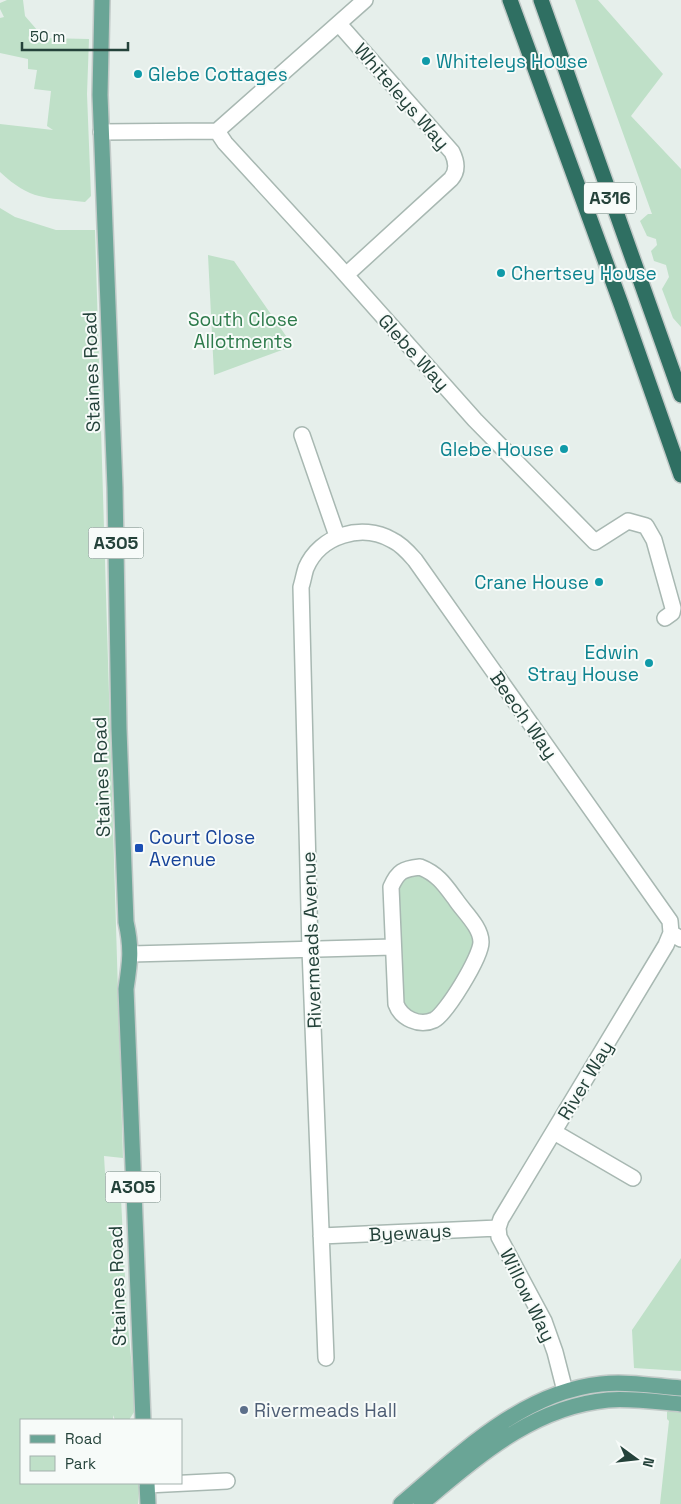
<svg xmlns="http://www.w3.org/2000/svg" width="681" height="1504" font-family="'Space Grotesk',sans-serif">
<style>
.green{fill:#bfe0c8}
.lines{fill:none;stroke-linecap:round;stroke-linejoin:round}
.minor-casing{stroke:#a8b8b2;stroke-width:18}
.major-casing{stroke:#c2cac8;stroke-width:18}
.highway-casing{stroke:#c2cac8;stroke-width:18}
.minor{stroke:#fff;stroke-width:15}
.major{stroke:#6aa596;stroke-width:15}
.highway{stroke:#2f6f62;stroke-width:15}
.culture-dot{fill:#0f9aa8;stroke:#f7fbf9;stroke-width:2}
.transit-dot{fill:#1a4fb4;stroke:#f7fbf9;stroke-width:2}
.service-dot{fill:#5c6f8a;stroke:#f7fbf9;stroke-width:2}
.labels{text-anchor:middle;stroke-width:4;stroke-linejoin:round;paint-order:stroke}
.shield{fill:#f7fbf9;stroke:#637a73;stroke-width:1}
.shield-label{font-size:18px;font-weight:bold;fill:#24423a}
.culture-label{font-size:19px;fill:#0d838f;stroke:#f7fbf9;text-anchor:start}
.street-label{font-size:19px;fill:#24423a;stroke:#f7fbf9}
.park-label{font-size:19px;fill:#2d7a4b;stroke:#f7fbf9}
.transit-label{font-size:19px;fill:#164399;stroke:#f7fbf9;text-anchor:start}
.service-label{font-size:19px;fill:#4e5e75;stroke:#f7fbf9;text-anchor:start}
</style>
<rect width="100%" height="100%" fill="#e6efeb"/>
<path class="green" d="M7,0h16l2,16 19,22 45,1 -2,55 4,102 -6,6c-40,-5 -54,-1 -85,-30v-48l53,6 -6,-4 4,-35 -17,-2 3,-19 -9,-1v-10l-28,-6v-35l4,-1 -4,-8v-6z
M575,0h23l65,74 -32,42 50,53v158l-8,-9 -11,-29 7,-12 -3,-12 -12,-4 -3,-10 6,-6 -1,-6 -9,-3 -7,-15 8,-7h4z
M0,208l15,9 41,13h39l28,928 -19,-2 1,17 15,6 7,137 9,93 -7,11h-14l-2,-5v5h-92v63h119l-2,21h-138z
M208,255l26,6 59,85 -79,29z
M432,872l49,70 -47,78 -35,-8 -3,-136z
M681,1258v113l-47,-3 -2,-38z
M671,1408l10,1v95h-21l9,-83 -2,-2v-7z"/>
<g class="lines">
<defs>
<path id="minor" d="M339,24l113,128c5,10 6,19 -1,27l-105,96
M217,131l8,12 113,123 137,154 120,122 33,-21 18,5 8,14 19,68 -1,5 -7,5
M217,131l148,-131
M101,132l116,-1
M302,435l35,101
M420,867c18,7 25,18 36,33 8,12 25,27 25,42 0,15 -35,72 -47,78 -15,7 -33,-2 -38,-16l-5,-117c7,-16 12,-18 29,-20z
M131,954l262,-7
M554,1132l79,46
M321,1236l177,-8
M326,1358l-16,-409 -9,-362c2,-6 3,-13 5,-19 14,-33 56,-45 86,-28 9,4 17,13 23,20l255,361 1,12 10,6
M565,1391l-10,-39 -11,-31 -45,-84 -1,-9 3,-9 165,-274 5,-12
M147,1485l80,-4"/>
<path id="major" d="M102,0l-2,95 15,393 4,241 7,193c6,27 4,40 0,67l17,431
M147,1483l1,21
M401,1504c58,-49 121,-112 200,-120 26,-3 54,2 80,4
M421,1504c57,-47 111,-97 187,-104 22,-2 51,2 73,4"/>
<path id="highway" d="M510,0l111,304 60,171
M541,0l140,395"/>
</defs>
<use href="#minor" class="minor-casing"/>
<use href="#major" class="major-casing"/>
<use href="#highway" class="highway-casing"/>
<use href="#minor" class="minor"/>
<use href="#major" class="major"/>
<use href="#highway" class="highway"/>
</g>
<g class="culture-dot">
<circle cx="426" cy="61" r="5"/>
<circle cx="138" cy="74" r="5"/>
<circle cx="501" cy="273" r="5"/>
<circle cx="564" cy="449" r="5"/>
<circle cx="599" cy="582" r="5"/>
<circle cx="649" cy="663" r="5"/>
</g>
<rect class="transit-dot" x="134" y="843" width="10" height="10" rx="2.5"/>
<circle class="service-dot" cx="244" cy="1410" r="5"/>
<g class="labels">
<g class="shield">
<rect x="584" y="182.5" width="52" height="31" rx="4"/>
<rect x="88.5" y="527.5" width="55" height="31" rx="4"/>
<rect x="105.5" y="1171.5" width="55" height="31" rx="4"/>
</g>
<g class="shield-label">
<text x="610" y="204">A316</text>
<text x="116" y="549">A305</text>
<text x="133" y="1193">A305</text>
</g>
<g class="culture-label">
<text x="436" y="68">Whiteleys House</text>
<text x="148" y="81">Glebe Cottages</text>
<text x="511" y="280">Chertsey House</text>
<text x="554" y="456" text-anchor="end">Glebe House</text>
<text x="589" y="589" text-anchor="end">Crane House</text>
<text x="639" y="659" text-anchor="end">Edwin<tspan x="639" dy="22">Stray House</tspan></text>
</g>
<g class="street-label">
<text transform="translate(402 96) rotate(49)" y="7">Whiteleys Way</text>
<text transform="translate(414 352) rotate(48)" y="7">Glebe Way</text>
<text transform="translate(91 372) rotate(-92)" y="7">Staines Road</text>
<text transform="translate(524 715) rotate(55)" y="7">Beech Way</text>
<text transform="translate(101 777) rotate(-92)" y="7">Staines Road</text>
<text transform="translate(311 940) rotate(-92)" y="7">Rivermeads Avenue</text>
<text transform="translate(585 1080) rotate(-59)" y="7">River Way</text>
<text transform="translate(410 1232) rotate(-3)" y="7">Byeways</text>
<text transform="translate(117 1286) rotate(-92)" y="7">Staines Road</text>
<text transform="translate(528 1295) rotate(64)" y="7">Willow Way</text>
</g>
<g class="park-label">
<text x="243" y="326">South Close<tspan x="243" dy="22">Allotments</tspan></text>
</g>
<g class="transit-label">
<text x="149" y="844">Court Close<tspan x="149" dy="22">Avenue</tspan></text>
</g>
<g class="service-label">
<text x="254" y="1417">Rivermeads Hall</text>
</g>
</g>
<rect x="20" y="1419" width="162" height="65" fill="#f7fbf9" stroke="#a3b1ad"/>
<rect x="30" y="1435" width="25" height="8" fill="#6aa596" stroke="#a3b1ad"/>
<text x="65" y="1444" font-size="15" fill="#24423a">Road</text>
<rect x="30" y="1456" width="25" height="15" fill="#bfe0c8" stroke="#a3b1ad"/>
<text x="65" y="1469" font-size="15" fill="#24423a">Park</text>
<g transform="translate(636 1459) rotate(105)" stroke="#f7fbf9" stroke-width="4" paint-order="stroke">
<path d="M0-4L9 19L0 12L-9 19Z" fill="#24423a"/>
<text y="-8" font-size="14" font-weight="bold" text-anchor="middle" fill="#24423a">N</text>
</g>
<path d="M22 42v8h106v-8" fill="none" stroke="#24423a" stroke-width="2.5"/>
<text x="30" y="42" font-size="15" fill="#24423a" stroke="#f7fbf9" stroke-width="4" paint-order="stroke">50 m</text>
</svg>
